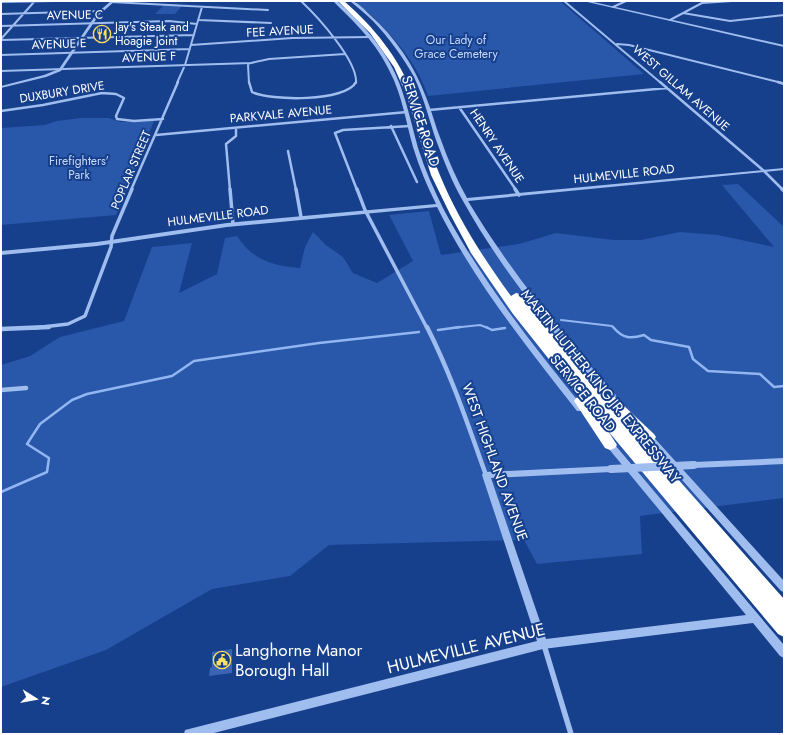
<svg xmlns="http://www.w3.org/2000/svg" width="785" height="735" font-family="Jost,sans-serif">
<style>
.green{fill:#2957aa}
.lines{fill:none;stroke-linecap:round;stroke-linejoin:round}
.stream-far1{stroke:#92b6f2;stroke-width:2}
.stream{stroke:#92b6f2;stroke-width:2.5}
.building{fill:#3b65b2}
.minor-far4{stroke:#a0bdef;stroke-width:2}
.minor-far3{stroke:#a0bdef;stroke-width:2.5}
.minor-far2{stroke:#a0bdef;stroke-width:3.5}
.minor-far1{stroke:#a0bdef;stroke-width:4.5}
.minor{stroke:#a0bdef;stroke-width:5.5}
.tertiary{fill:#a0bdef;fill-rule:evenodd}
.motorway{fill:#fff;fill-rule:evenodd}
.tertiary-bridge{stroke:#a0bdef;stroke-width:8}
.labels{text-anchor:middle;stroke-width:4;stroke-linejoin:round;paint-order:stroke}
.far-street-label{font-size:12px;fill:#fff;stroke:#163f8c}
.far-poi-label{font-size:12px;fill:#fff;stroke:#163f8c;text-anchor:start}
.far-park-label{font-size:12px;fill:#c6d9fb;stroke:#163f8c}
.street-label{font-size:14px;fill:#fff;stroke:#163f8c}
.near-street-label{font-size:17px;fill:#fff;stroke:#163f8c}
.near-poi-label{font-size:17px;fill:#fff;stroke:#163f8c;text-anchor:start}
</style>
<rect width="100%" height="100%" fill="#163f8c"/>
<path class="green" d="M355,1h205l84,73 -216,22c-13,-39 -43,-69 -73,-95z
M164,5l18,1 -7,8h-20z
M81,118h28l11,4 34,-1 -38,94 -115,10v-97l44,-3 12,-4z
M738,184l46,43v271l-144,18 2,38 -105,10 -13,-24 -195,5 -39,31 -78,13 -106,61 -105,37v-322l29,-9 30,-19 64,-16 28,-74 40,-4 -13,50 38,-19 8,-36 12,-2c16,24 35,30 63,32l5,-21 8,-15 13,13 17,12 10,16 24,10 36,-22 -24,-46 40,-4 12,44 78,-11 37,-11 58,7h27l39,-8 38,3 56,12 -52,-62z"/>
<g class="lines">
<path class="stream-far1" d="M561,320l51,6 2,2
M452,328l28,-3 8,3
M503,328h2"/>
<path class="stream" d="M486,327l6,3 13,-2
M613,327c10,12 18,12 31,8l7,5 38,7 4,12 15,12 52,3 14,13 10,-1
M438,330l22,-3
M1,492l46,-20 2,-14 -22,-14 13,-20 32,-24 15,-6 85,-18 22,-15 125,-18 100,-11"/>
</g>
<path class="building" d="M232,649v24l-23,3 1,-8 2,-1v-15z"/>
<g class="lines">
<path class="minor-far4" d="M301,1c16,15 57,60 55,82
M564,1l97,82
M1,2l53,-1
M111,2l157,8
M613,7l13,-6
M683,13l47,8 54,-6
M1,14l100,-3
M199,20l72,3
M670,20l32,-17 30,-2
M1,26l168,-5 28,3
M1,39l33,-37
M1,40l193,-5
M617,44l12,1 153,38
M191,45l101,-7 78,-1
M1,55l189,-6
M1,71l250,-8 18,-4 76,-5
M177,83l8,-18 17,-58
M249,83l-1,-18 2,-2"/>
<path class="minor-far3" d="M249,82l3,10c18,9 94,10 104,-10
M660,82l104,89 19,19
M778,82l6,2
M459,107l57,83
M429,110l238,-22
M1,111l42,-6 59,-12 14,1 8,4 -8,18 1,3 17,2 29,-2
M391,126l26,56
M156,135l251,-23
M288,151l8,39
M131,190l47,-108
M230,190l-4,-46 10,-8v-8
M357,190l-22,-57 8,-3 67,-4"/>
<path class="minor-far2" d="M230,189l3,35
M296,189l5,28
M357,189l8,21 62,118
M515,189l4,6
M782,189l2,2
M34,328l34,-4 17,-8 26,-69 1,-11 20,-47"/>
<path class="minor-far1" d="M427,327c24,47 41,98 59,148
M1,329l48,-2
M1,390l25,-2"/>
<path class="minor" d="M544,645l27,89"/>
<path class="tertiary" d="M111,1h4l-16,14 -38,56 -15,6 -45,11v-2l43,-11 15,-6 38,-56z
M333,1h4c23,20 45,44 58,72 11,24 16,50 23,75 7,22 16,42 26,62 38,71 88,134 139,197l1,2 -1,2h-6c-51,-65 -103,-130 -140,-204l-210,20 -130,19 -96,9v-4l96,-9 130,-19 209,-19c-9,-18 -17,-37 -23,-57 -7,-25 -11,-52 -23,-75 -14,-30 -34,-48 -57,-71z
M350,1c7,0 15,9 20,14 25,22 44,50 56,82 6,14 9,29 15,43 7,20 16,40 26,58l317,-30v2l-316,31c42,70 93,132 147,193l1,2 -1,2h-6c-53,-62 -106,-125 -146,-197 -11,-19 -19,-40 -27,-61 -7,-21 -12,-42 -22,-63 -11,-20 -25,-39 -41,-56 -7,-7 -15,-13 -23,-20z
M583,1h6l195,44v2z
M645,430l3,1 136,150v11l-3,-1 -139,-156 -1,-2 1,-2z
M607,438l3,1 174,206v13l-4,-2 -27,-33 -210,26 -333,85h-26l1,-4 4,-1 348,-88 -55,-166 1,-2 3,-1 125,-6 3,1 1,2 -1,2 -3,1 -120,6 55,161 200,-24 -142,-172 -1,-2 1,-2z
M784,458v6l-90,4 -3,-1 -1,-2 1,-2 3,-1z"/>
<path class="motorway" d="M338,1h6c30,26 55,57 69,94 9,26 16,53 26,78 18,44 44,85 72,123l5,-3 4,1 78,95 4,-1 4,1 48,45 2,3 -2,3c-8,3 -11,-1 -16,-6l146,165v38l-6,-3 -170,-203 9,14 -2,3 -5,2 -5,-2 -31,-47 2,-3 3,-1 -66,-83 -42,-61 -21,-39 -19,-39 -25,-81 -12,-27 -24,-34z"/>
<path class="tertiary-bridge" d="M611,469l83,-4"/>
</g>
<defs>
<symbol id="restaurant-ring" viewBox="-11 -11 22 22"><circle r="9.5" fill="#163f8c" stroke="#ffdf5e" stroke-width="1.5"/><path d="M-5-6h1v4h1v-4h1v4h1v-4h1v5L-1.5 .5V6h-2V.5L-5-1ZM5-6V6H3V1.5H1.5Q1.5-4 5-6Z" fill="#ffdf5e"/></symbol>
<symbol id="civic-ring" viewBox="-11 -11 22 22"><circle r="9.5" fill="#163f8c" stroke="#ffdf5e" stroke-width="1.5"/><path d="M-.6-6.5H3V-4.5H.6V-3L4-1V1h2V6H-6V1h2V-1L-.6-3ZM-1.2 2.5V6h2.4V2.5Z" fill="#ffdf5e"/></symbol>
</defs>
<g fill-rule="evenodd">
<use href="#restaurant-ring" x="92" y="24" width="20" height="20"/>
<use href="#civic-ring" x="212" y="650" width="20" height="20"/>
</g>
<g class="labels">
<g class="far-street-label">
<text transform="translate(75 15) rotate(-1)" y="4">AVENUE C</text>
<text transform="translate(280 31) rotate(-3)" y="4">FEE AVENUE</text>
<text transform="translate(59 44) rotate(-2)" y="4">AVENUE E</text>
<text transform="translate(149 57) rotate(-2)" y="4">AVENUE F</text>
<text transform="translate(681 88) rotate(41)" y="4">WEST GILLAM AVENUE</text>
<text transform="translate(62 92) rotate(-9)" y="4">DUXBURY DRIVE</text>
<text transform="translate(281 114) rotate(-5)" y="4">PARKVALE AVENUE</text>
<text transform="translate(497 146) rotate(56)" y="4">HENRY AVENUE</text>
<text transform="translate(131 170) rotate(-67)" y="4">POPLAR STREET</text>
<text transform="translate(624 174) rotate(-6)" y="4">HULMEVILLE ROAD</text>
<text transform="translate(218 216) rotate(-7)" y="4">HULMEVILLE ROAD</text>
</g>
<g class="far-poi-label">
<text x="115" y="31">Jay's Steak and<tspan x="115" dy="14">Hoagie Joint</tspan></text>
</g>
<g class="far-park-label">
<text x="456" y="44">Our Lady of<tspan x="456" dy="14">Grace Cemetery</tspan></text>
<text x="79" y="165">Firefighters'<tspan x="79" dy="14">Park</tspan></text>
</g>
<g class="street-label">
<text transform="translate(421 121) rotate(72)" y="5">SERVICE ROAD</text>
<text transform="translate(601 386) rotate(51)" y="5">MARTIN LUTHER KING JR. EXPRESSWAY</text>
<text transform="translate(583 393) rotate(51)" y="5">SERVICE ROAD</text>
<text transform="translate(495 462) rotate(70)" y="5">WEST HIGHLAND AVENUE</text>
</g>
<g class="near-street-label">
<text transform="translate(466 648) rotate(-14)" y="6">HULMEVILLE AVENUE</text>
</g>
<g class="near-poi-label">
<text x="235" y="656">Langhorne Manor<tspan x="235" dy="20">Borough Hall</tspan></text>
</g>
</g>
<rect width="785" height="735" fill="none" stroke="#ffffff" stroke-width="4"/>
<g transform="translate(36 699) rotate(101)" stroke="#163f8c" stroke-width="3" paint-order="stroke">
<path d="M0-3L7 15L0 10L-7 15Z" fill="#ffffff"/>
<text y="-6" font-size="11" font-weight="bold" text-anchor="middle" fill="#ffffff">N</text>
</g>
</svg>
